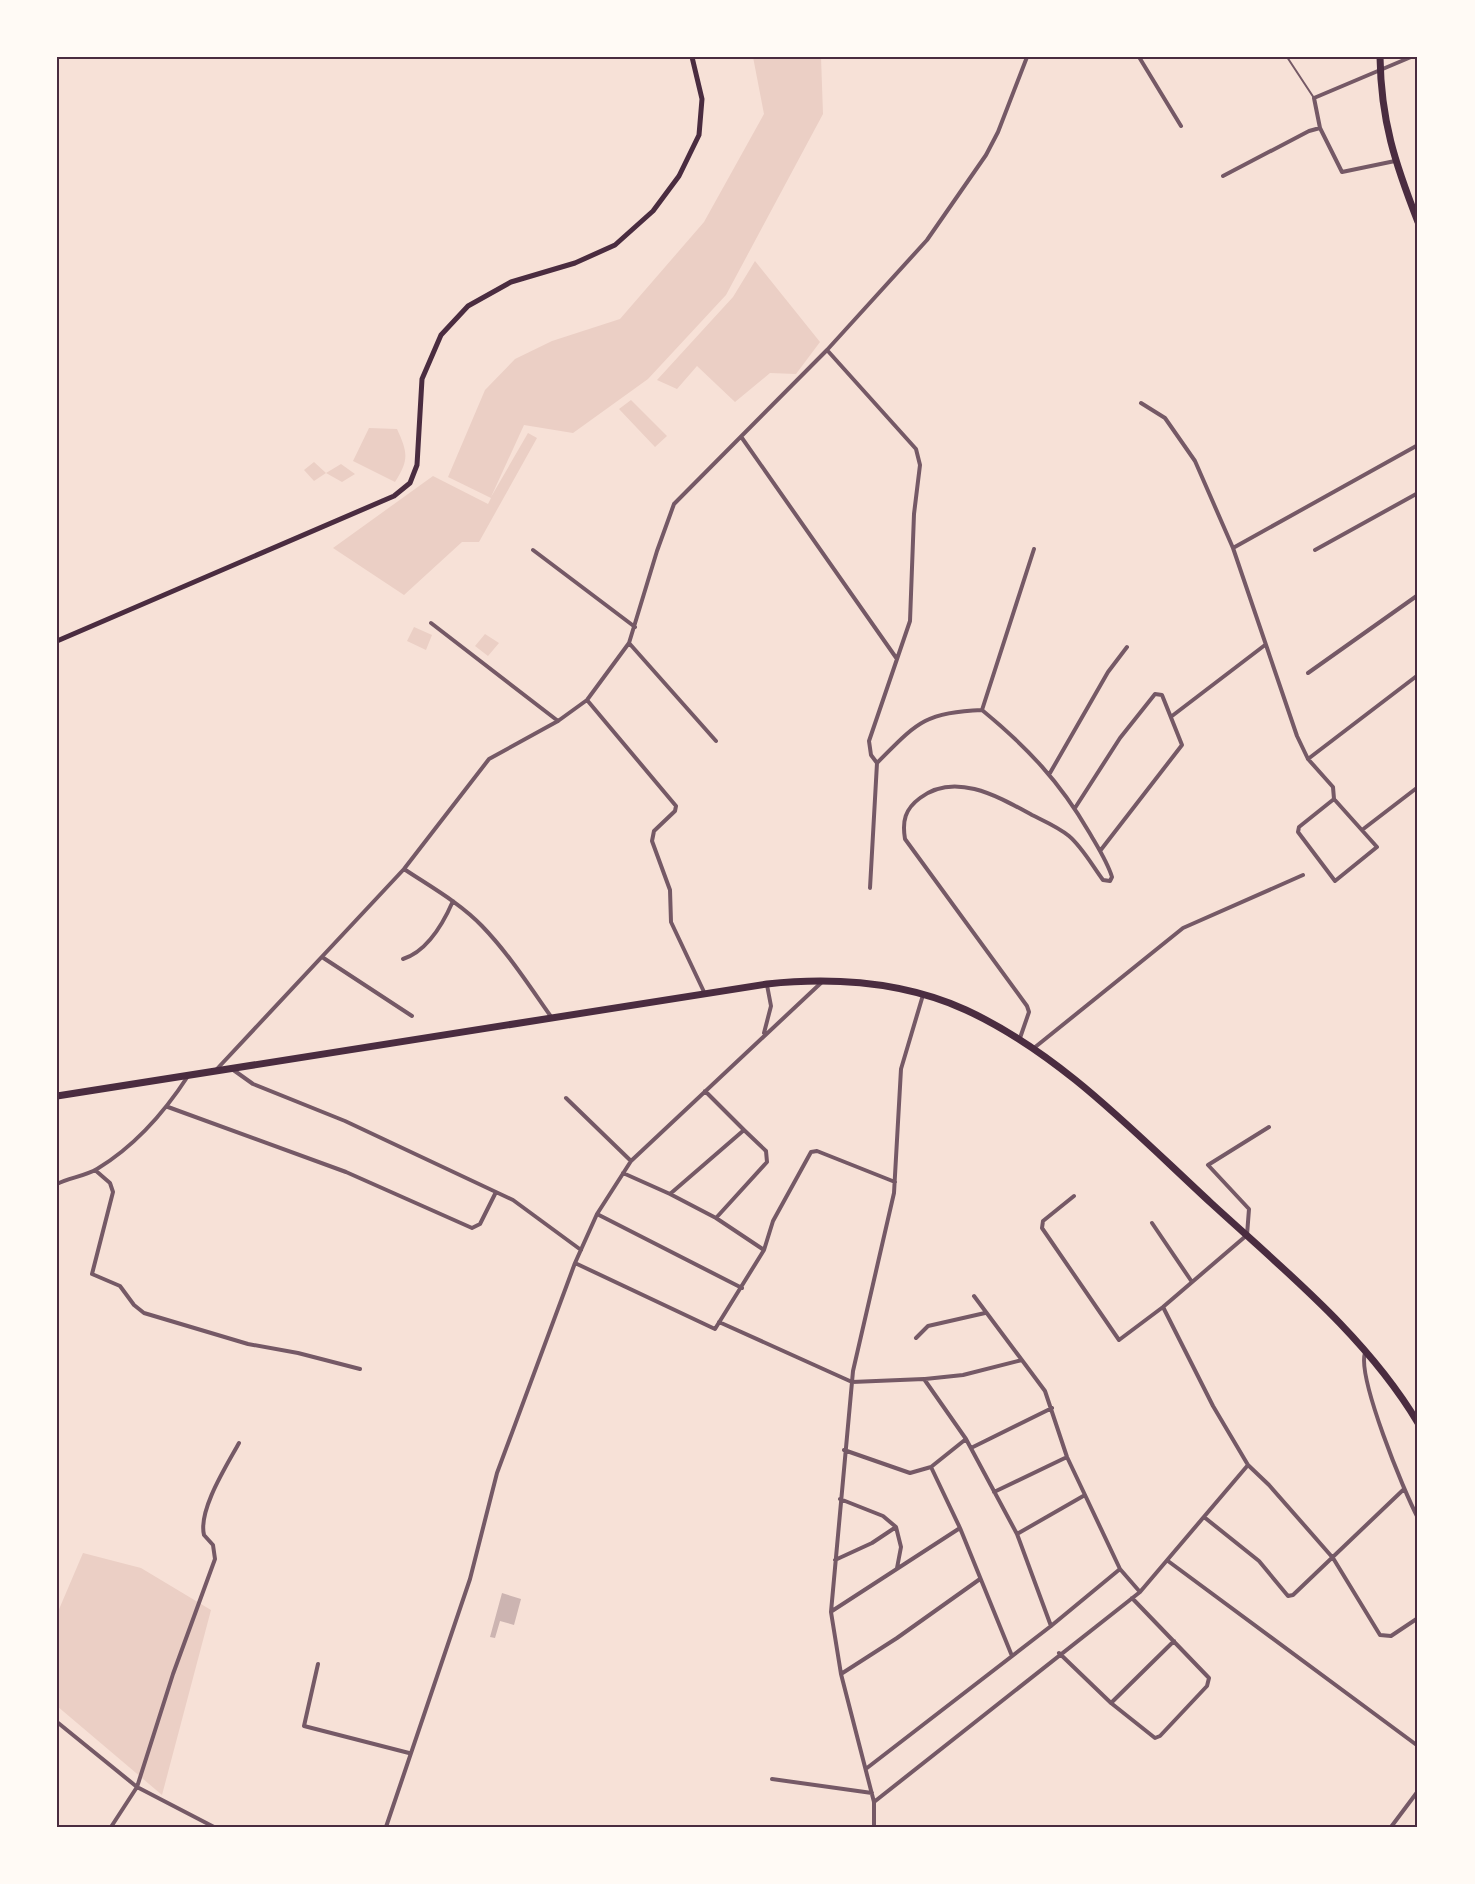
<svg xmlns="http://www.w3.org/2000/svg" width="1475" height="1884" font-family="'Playfair Display',serif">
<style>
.green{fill:#ebcfc5}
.building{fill:#ccb4b1}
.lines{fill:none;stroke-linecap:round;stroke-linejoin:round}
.service{stroke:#755966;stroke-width:2}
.minor{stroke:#755966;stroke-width:4}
.secondary{stroke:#4a2c40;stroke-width:5}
.trunk{stroke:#4a2c40;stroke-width:7}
.neatline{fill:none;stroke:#4a2c40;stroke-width:2}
</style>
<rect width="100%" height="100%" fill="#f7e1d7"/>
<path class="green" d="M753,57h68l2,57 -97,181 -78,84 -75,54 -49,-8 -33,72 37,-64 9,5 -58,104h-17l-58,53 -71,-47 100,-72 55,28 3,-6 -43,-21 37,-87 30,-31 37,-18 68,-22 84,-97 60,-108z
M755,261l65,81 -24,32 -26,-1 -35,29 -38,-36 -20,23 -20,-9 76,-83z
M631,400l36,36 -12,11 -36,-38z
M369,428l28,1c11,24 12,31 -2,53l-42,-21z
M314,462l12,11 15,-9 14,10 -13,8 -16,-9 -12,8 -10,-11z
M414,627l18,8 -6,15 -19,-9z
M485,634l14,9 -11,13 -13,-10z
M83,1553l58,15 70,42 -49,185 -105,-89v-92z"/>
<path class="building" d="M502,1593l19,6 -7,26 -14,-4 -5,17 -5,-1z"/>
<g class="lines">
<path class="service" d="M1287,57l27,41"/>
<path class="minor" d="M1139,57l42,69
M1395,161l-53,11 -22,-44 -6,-30 97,-41
M1223,176l86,-45 11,-3
M827,350l89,99 4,16 -6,49 -4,107 -41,120 2,14 6,8c39,-39 47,-51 105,-53 45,37 78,72 107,122 8,14 18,29 23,45l-2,4 -7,-1c-11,-15 -21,-33 -34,-44 -11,-9 -25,-15 -37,-21 -33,-18 -77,-44 -112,-17 -15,11 -18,23 -15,41l122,167 2,6 -9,26
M1141,403l24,15 30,43 38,87 64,188 11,23 25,28 1,12
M742,438l155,221
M1233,548l185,-103
M533,550l102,77
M1315,550l103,-57
M431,623l127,98
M629,643l87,98
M1308,673l110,-78
M587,700l89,106 -1,5 -21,20 -2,10 18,49 1,32 34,72
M982,710l52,-161
M1172,716l93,-71
M1308,759l110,-84
M1050,773l58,-101 19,-25
M1334,799l43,48 -42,34 -37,-49 1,-5z
M1075,808l45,-70 35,-44 7,1 20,50 -82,106
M1362,830l56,-43
M404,869c27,18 56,34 78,57 27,28 48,61 70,92
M870,888l7,-125
M322,957l90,59
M403,959c25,-8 40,-35 50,-58
M764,1033l7,-27 -4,-21
M1034,1048l149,-120 120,-53
M232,1069l21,15 92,37 168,79 68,50
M216,1070l188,-201 85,-110 69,-38 29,-21 42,-57 28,-92 17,-47 153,-154 100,-110 59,-85 12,-23 29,-75
M566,1098l65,63
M168,1107l178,65 126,56 8,-4 16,-32
M95,1170l15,13 3,9 -21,82 28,12 14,19 10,8 104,31 50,9 62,16
M623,1173l47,21 74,-64 -39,-39
M57,1184c12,-6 28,-8 40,-15 38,-23 67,-56 91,-93
M670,1194l46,24 48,32 9,-29 38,-69 6,-1 78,31
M1074,1196l-31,25 -1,7 77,112 44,-33 84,-72 2,-26 -41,-44 61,-38
M597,1214l145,74
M716,1218l51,-56 -1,-11 -22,-21
M1152,1223l40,59
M575,1263l140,66 49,-79
M974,1296l71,95 22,66 18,38 35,74 20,23
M1163,1307l50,99 35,59 21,20 64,73 47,77 11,1 27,-18
M719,1322l133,60 72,-3 42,60 -35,28
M916,1338l12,-12 57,-13
M1365,1353c-8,24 39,139 53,165
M925,1379l38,-4 59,-15
M966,1439l51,95 34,92
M971,1448l81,-40
M844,1450l66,23 21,-6 29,61
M994,1492l73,-35
M1204,1517l55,44 29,35 5,-1 110,-105
M896,1527l5,20 -4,21
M1017,1534l68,-39
M835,1560l37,-17 24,-16 -13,-11 -43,-17
M1168,1561l250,185
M832,1611l128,-83 52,128
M1059,1653l52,50 44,35 5,-2 47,-50 2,-8 -77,-80
M318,1664l-14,62 105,27
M841,1674l56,-36 83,-59
M1111,1703l63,-62
M57,1722l80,65 77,40
M867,1768l184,-142 69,-57
M772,1779l100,14
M874,1802l266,-210 108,-127
M111,1827l26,-40 36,-113 42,-115 -2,-14 -9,-10c-6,-25 23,-70 35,-92
M386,1827l84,-248 27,-106 78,-210 22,-49 34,-53 191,-179
M874,1827v-25l-33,-128 -10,-62 22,-241 41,-178 7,-124 22,-74
M1391,1827l27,-36"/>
<path class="secondary" d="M57,641l337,-145 16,-13 7,-18 5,-86 19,-44 27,-29 43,-24 64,-19 40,-18 38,-34 26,-35 20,-41 3,-36 -10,-42"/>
<path class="trunk" d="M1380,57c1,64 15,106 38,165
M57,1096l710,-112c67,-7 137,-2 199,26 95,44 169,123 245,193 73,67 156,134 207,220"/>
</g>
<rect width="1475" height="1884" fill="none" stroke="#fffaf5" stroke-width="117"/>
<rect x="58" y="58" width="1358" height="1768" class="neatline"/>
</svg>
